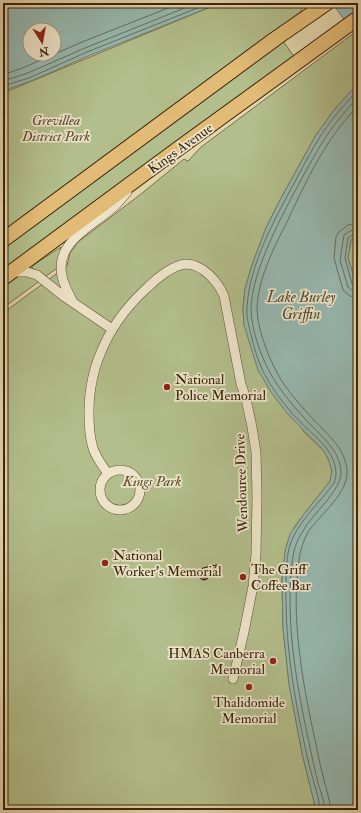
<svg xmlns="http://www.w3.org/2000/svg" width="361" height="813" font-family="'IM FELL Double Pica',serif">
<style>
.green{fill:#b2be8b;stroke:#76714b}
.water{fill:#96b8b0;stroke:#717d6e;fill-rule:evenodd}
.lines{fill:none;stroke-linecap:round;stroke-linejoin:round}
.shore{stroke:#686e5e;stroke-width:1}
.minor-casing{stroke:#645033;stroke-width:10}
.primary-casing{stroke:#3a240b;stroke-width:16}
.minor{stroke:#ede4c9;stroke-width:9}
.primary{stroke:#e2bb76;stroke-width:14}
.wall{fill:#bf9478;stroke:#3a240b}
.shaded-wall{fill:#9b7862;stroke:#3a240b}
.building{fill:#deac8c;stroke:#3a240b}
.poi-dot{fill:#8f2418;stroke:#ede4c9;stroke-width:1.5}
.labels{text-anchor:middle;stroke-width:3.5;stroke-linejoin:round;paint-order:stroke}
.park-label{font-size:14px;font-style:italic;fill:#584a2b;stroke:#ede4c9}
.street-label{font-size:14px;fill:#3a240b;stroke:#ede4c9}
.poi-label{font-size:14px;fill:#3a240b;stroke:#ede4c9;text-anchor:start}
.water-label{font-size:15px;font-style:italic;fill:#514934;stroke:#ede4c9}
</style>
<rect width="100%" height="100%" fill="#e4d6ac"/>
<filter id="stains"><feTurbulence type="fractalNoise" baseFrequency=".005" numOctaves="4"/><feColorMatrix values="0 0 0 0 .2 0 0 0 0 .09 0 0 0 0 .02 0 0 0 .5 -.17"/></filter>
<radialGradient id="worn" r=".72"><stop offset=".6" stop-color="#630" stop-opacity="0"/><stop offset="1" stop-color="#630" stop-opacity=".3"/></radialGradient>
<path class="green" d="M220,3h90l-9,6 1,2 -299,222v-140z
M354,33l4,8v39l-5,9 -19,21 -18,25 -36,65 -14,28 -14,37 -7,24 -2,19 1,17 60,107 20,19 5,10 3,10 -2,10 -35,45 -8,18 -5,35 1,49 6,56 13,69 14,57h-313v-497l64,-47 3,-13 8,-11 63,-48 43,-35 4,2 13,-14z
M283,41l12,17 -292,215v-26z
M355,238h3v51l-10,-31 3,-18z
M61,247l-2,20 -13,9 -14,-8v-2z
M24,274l17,6 -38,28v-21l13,-9z"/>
<path class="water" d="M3,3h217l-132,53 -57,25 -28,10zM30,30h24v24h-24z
M332,3h26v38l-4,-8z
M358,80v158l-7,2 -3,18 10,31v521h-42l-14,-57 -13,-69 -6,-56 -1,-49 3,-28 5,-17 14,-20 26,-33 2,-10 -3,-10 -5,-10 -37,-38 -16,-21 -13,-22 -14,-45 -1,-17 2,-19 7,-24 14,-37 14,-28 36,-65 18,-25 19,-21z"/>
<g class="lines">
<path class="shore" d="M3,75l22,-8 57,-25 99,-39
M3,81l25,-8 57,-25 112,-45
M3,86l26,-8 58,-26 123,-49
M358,223l-10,2 -9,7 -3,5 -2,21 9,32 7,6 8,2
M358,229l-6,1 -8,5 -4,25 8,27 5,4 5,1
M358,234h-4l-6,4 -3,20 7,26 3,2 3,1
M320,810c-1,-15 -9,-35 -12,-50 -13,-57 -23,-114 -22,-172 0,-15 0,-32 5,-46 9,-23 29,-39 43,-59 5,-11 0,-24 -7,-34 -10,-13 -25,-24 -36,-37 -11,-13 -22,-28 -29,-43 -5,-10 -8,-23 -11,-34 -2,-9 -5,-18 -4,-27 2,-45 30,-93 51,-132 10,-19 20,-38 33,-55 8,-11 19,-21 27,-32
M325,810c-1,-9 -4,-18 -7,-27 -2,-10 -5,-20 -7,-31 -13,-60 -26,-125 -19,-188 1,-12 4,-23 11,-33 9,-17 39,-41 38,-59 -1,-22 -20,-36 -34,-51 -10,-11 -20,-22 -28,-34 -14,-19 -27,-52 -28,-77 0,-39 33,-98 51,-132 10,-18 20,-37 33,-54 7,-9 15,-18 23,-27
M331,810c-1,-9 -4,-18 -6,-26 -3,-12 -6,-23 -8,-35 -13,-58 -27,-130 -18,-189 1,-9 4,-18 8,-26 12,-20 42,-39 40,-65 -3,-22 -20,-35 -34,-50 -11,-12 -21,-23 -30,-36 -12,-19 -25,-50 -26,-73 0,-29 17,-63 30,-88 19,-41 39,-84 71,-116"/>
<defs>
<path id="minor" d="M12,272h15l10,3 25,20 50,34
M73,302c-4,-8 -9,-16 -11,-26 -7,-33 27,-48 48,-66 7,-5 12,-12 17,-18
M100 490a20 20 0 1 1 40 0a20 20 0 1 1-40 0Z
M108,474c-5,-8 -12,-16 -15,-26 -3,-10 -4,-22 -4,-33 -1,-50 22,-95 59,-128 9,-9 25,-22 38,-23 17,0 32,18 38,32l17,88 5,15 6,28 4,25 1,45 -1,57 -3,32 -9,46 -11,47"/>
<path id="primary" d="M3,240l272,-201 52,-36
M3,278l172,-127 183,-133"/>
</defs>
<use href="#minor" class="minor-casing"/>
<use href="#primary" class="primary-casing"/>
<use href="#minor" class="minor"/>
<use href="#primary" class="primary"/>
</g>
<path class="wall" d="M217,565l-10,14 -4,1 -3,-2 -1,-4 4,-6z"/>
<path class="shaded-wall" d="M209,576l-2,3 -4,1 2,-3z"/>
<path class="building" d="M217,565l-8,11 -4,1 -3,-2 -1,-4 2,-3z"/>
<g class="poi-dot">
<circle cx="167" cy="387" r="4"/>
<circle cx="105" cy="563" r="4"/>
<circle cx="243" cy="577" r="4"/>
<circle cx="273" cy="661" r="4"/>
<circle cx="249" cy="687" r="4"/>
</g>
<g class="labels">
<g class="park-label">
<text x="56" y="125">Grevillea<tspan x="56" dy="16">District Park</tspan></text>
<text x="152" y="486">Kings Park</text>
</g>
<g class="street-label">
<text transform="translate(180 148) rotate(-36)" y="5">Kings Avenue</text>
<text transform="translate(241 483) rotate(-92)" y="5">Wendouree Drive</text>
</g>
<g class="poi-label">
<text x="175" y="384">National<tspan x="175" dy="16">Police Memorial</tspan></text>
<text x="113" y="560">National<tspan x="113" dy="16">Worker’s Memorial</tspan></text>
<text x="251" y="574">The Griff<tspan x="251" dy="16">Coffee Bar</tspan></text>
<text x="265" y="658" text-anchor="end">HMAS Canberra<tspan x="265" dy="16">Memorial</tspan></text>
<text x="249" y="707" text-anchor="middle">Thalidomide<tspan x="249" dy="16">Memorial</tspan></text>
</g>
<g class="water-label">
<text x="301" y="302">Lake Burley<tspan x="301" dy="17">Griffin</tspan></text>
</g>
</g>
<rect width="361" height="813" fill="none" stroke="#e4d6ac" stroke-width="16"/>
<rect x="4" y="4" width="353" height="805" fill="none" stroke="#3a240b" stroke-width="2"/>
<rect x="8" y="8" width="345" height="797" fill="none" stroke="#3a240b"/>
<g transform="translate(42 42) rotate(169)"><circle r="19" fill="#ede4c9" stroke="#a5977d"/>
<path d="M0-3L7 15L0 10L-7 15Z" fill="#8f2418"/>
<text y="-6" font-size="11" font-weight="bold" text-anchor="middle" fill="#3a240b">N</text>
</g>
<rect width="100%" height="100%" filter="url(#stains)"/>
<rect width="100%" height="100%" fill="url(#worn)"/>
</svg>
